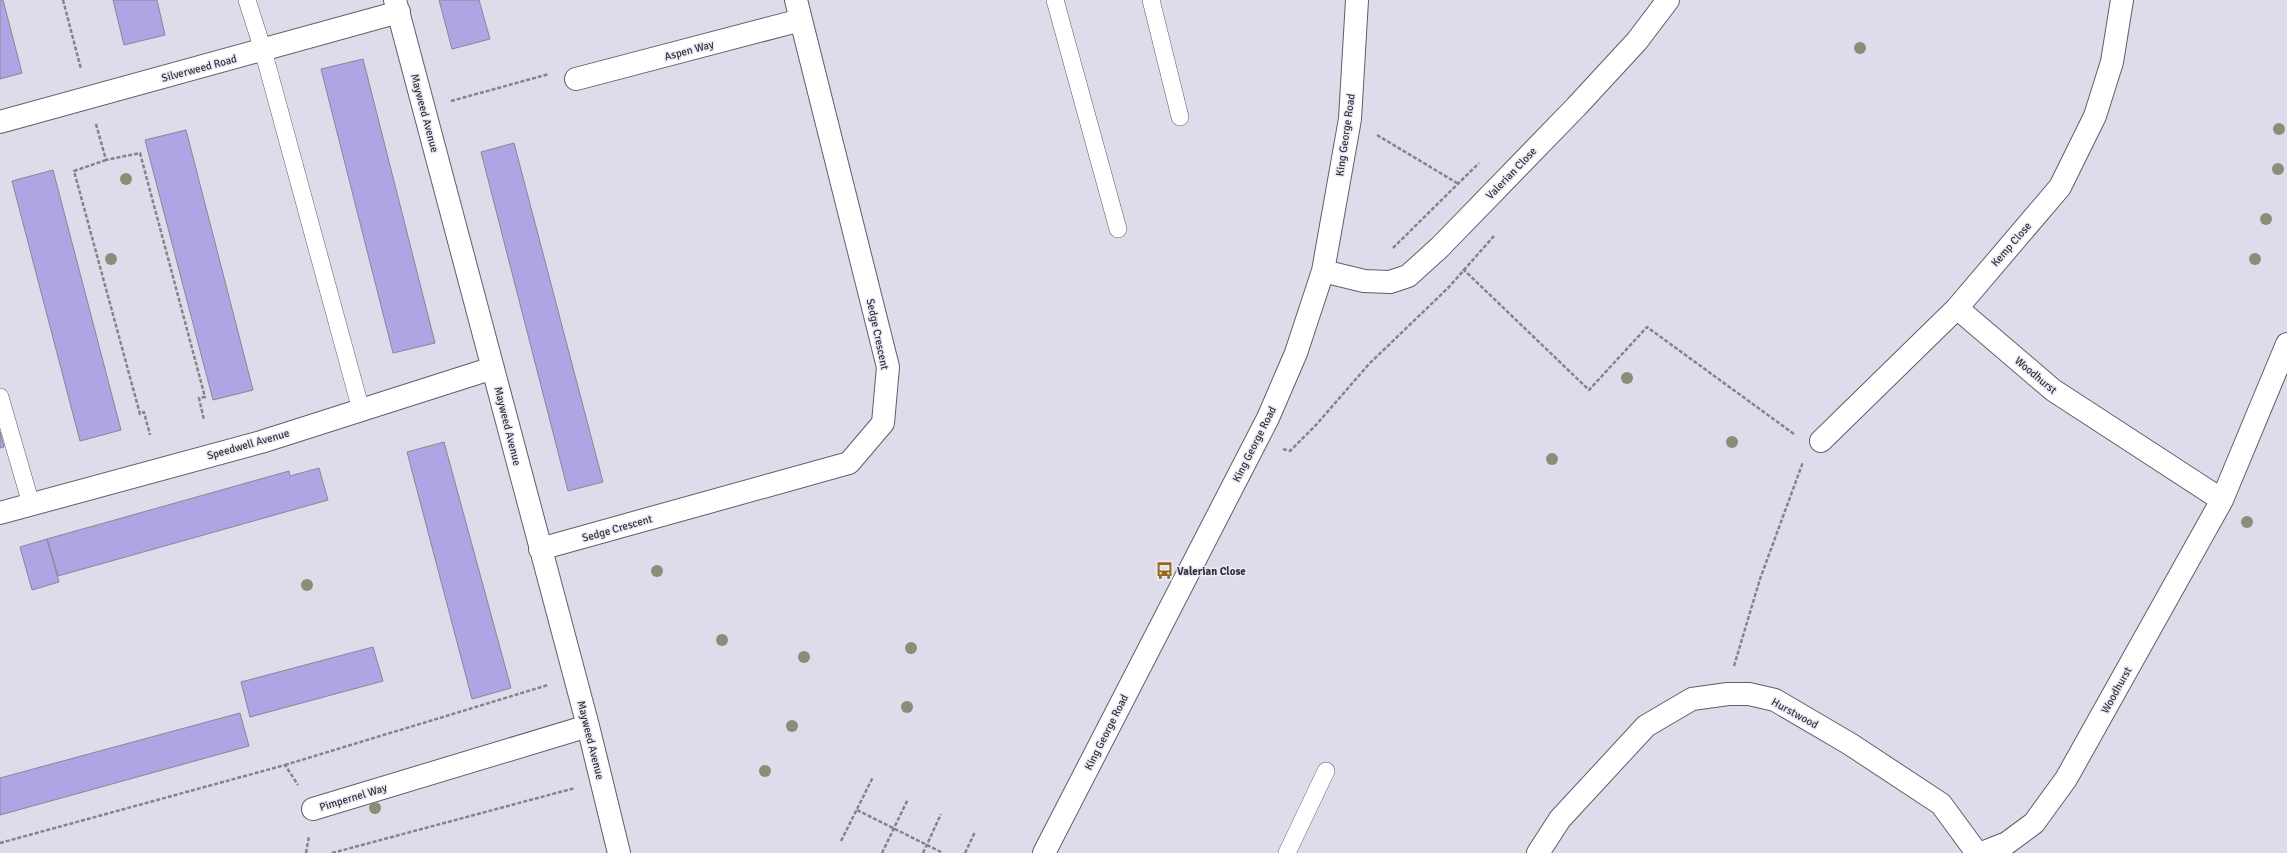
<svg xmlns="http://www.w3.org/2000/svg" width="2287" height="853" font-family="Signika,sans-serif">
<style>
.building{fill:#aea5e4;stroke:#888793}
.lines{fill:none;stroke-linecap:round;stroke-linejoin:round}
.lane-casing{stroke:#5f5e69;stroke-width:18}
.street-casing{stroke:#5f5e69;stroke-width:24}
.path{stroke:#84838c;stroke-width:2.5;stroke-dasharray:4 2;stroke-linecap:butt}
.lane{stroke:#fff;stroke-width:17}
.street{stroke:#fff;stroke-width:22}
.tree{fill:#8b8d78}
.labels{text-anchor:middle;stroke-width:3;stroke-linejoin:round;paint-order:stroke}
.street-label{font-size:11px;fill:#333237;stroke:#ebeaf7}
.poi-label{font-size:11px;font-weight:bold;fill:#333237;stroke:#ebeaf7;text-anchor:start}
</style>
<rect width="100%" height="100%" fill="#dedcea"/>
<path class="building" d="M0,0h3l19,73 -22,6z
M113,0h44l8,35 -41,10z
M439,0h40l11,39 -38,10z
M363,59l72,284 -42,10 -72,-284z
M186,130l67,260 -40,10 -68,-260z
M514,143l89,339 -35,9 -87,-339z
M53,170l68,260 -41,11 -68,-260z
M0,432l4,15 -4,1z
M444,442l67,246 -39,11 -65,-247z
M319,468l9,32 -270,76 -11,-37 242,-68 1,5z
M47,539l12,43 -27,8 -12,-43z
M373,647l10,34 -133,36 -9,-35z
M240,713l9,33 -249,69v-37z"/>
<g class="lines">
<defs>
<path id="lane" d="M247,0l16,50 98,360
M1055,0l63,229
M1151,0l29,117
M0,397l31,107
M1287,853l39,-82"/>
<path id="street" d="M395,0l193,726 31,127
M576,79l225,-59
M0,122l399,-110
M1323,271l41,10 26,1 18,-6 32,-29 136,-140 61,-66 31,-41
M1957,308l96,82 169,110
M1821,441l136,-133 103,-121 35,-71 17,-54 10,-62
M0,513l261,-71 232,-74
M540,549l309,-86 34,-40 5,-56 -92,-367
M313,809l275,-83
M1044,853l224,-435 28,-65 27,-82 27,-152 7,-119
M1538,853l22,-34 86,-93 46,-27 36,-5h21l26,6 75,44 91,60 36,49
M1982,853l25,-10 27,-20 32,-44 156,-279 65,-156"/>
</defs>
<use href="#lane" class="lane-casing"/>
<use href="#street" class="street-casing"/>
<path class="path" d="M63,0l18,69
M451,101l98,-27
M96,124l10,36 34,-7 65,244 -6,1 5,22
M1377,135l80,48
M106,160l-32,11 66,243 4,-2 6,23
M1393,248l86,-85
M1463,269l126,121 58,-63 147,107
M1283,449l7,2 26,-26 53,-61 80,-77 45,-51
M1734,666l26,-87 43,-117
M285,765l263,-80
M857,810l86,43
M841,841l32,-64
M0,843l285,-78 13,20
M306,853l3,-17
M332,853l243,-65
M882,853l26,-54
M923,853l18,-39
M965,853l10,-21"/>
<use href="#lane" class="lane"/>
<use href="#street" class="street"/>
</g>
<g class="tree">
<circle cx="1860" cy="48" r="6"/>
<circle cx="2279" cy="129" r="6"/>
<circle cx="2278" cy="169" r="6"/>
<circle cx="126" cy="179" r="6"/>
<circle cx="2266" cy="219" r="6"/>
<circle cx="111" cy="259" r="6"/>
<circle cx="2255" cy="259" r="6"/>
<circle cx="1627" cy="378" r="6"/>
<circle cx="1732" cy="442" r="6"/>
<circle cx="1552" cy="459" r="6"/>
<circle cx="2247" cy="522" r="6"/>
<circle cx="657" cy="571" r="6"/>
<circle cx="307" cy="585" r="6"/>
<circle cx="722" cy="640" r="6"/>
<circle cx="911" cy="648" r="6"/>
<circle cx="804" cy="657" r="6"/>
<circle cx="907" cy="707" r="6"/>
<circle cx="792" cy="726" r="6"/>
<circle cx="765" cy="771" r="6"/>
<circle cx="375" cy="808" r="6"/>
</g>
<defs>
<symbol id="bus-bare" viewBox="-9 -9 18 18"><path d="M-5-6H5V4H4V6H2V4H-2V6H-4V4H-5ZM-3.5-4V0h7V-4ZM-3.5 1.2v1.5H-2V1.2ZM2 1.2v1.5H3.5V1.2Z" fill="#996a1b" stroke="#ebeaf7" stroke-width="2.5" paint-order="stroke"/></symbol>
</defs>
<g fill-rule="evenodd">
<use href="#bus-bare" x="1152" y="558" width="25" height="25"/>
</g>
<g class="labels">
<g class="street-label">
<text transform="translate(689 50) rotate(-15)" y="4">Aspen Way</text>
<text transform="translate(199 68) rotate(-15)" y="4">Silverweed Road</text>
<text transform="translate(425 113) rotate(75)" y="4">Mayweed Avenue</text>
<text transform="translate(1345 135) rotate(-82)" y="4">King George Road</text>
<text transform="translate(1511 173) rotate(-46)" y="4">Valerian Close</text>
<text transform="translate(2011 244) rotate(-49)" y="4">Kemp Close</text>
<text transform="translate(878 334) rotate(78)" y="4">Sedge Crescent</text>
<text transform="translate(2036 375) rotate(40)" y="4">Woodhurst</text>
<text transform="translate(508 426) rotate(76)" y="4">Mayweed Avenue</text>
<text transform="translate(248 444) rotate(-16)" y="4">Speedwell Avenue</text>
<text transform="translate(1254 444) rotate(-63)" y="4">King George Road</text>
<text transform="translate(617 528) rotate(-16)" y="4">Sedge Crescent</text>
<text transform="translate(2116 690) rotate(-61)" y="4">Woodhurst</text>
<text transform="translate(1795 713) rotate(29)" y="4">Hurstwood</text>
<text transform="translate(1106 732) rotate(-63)" y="4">King George Road</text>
<text transform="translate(591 740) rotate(76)" y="4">Mayweed Avenue</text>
<text transform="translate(353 797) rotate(-17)" y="4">Pimpernel Way</text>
</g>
<g class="poi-label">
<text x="1177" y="575">Valerian Close</text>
</g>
</g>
</svg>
